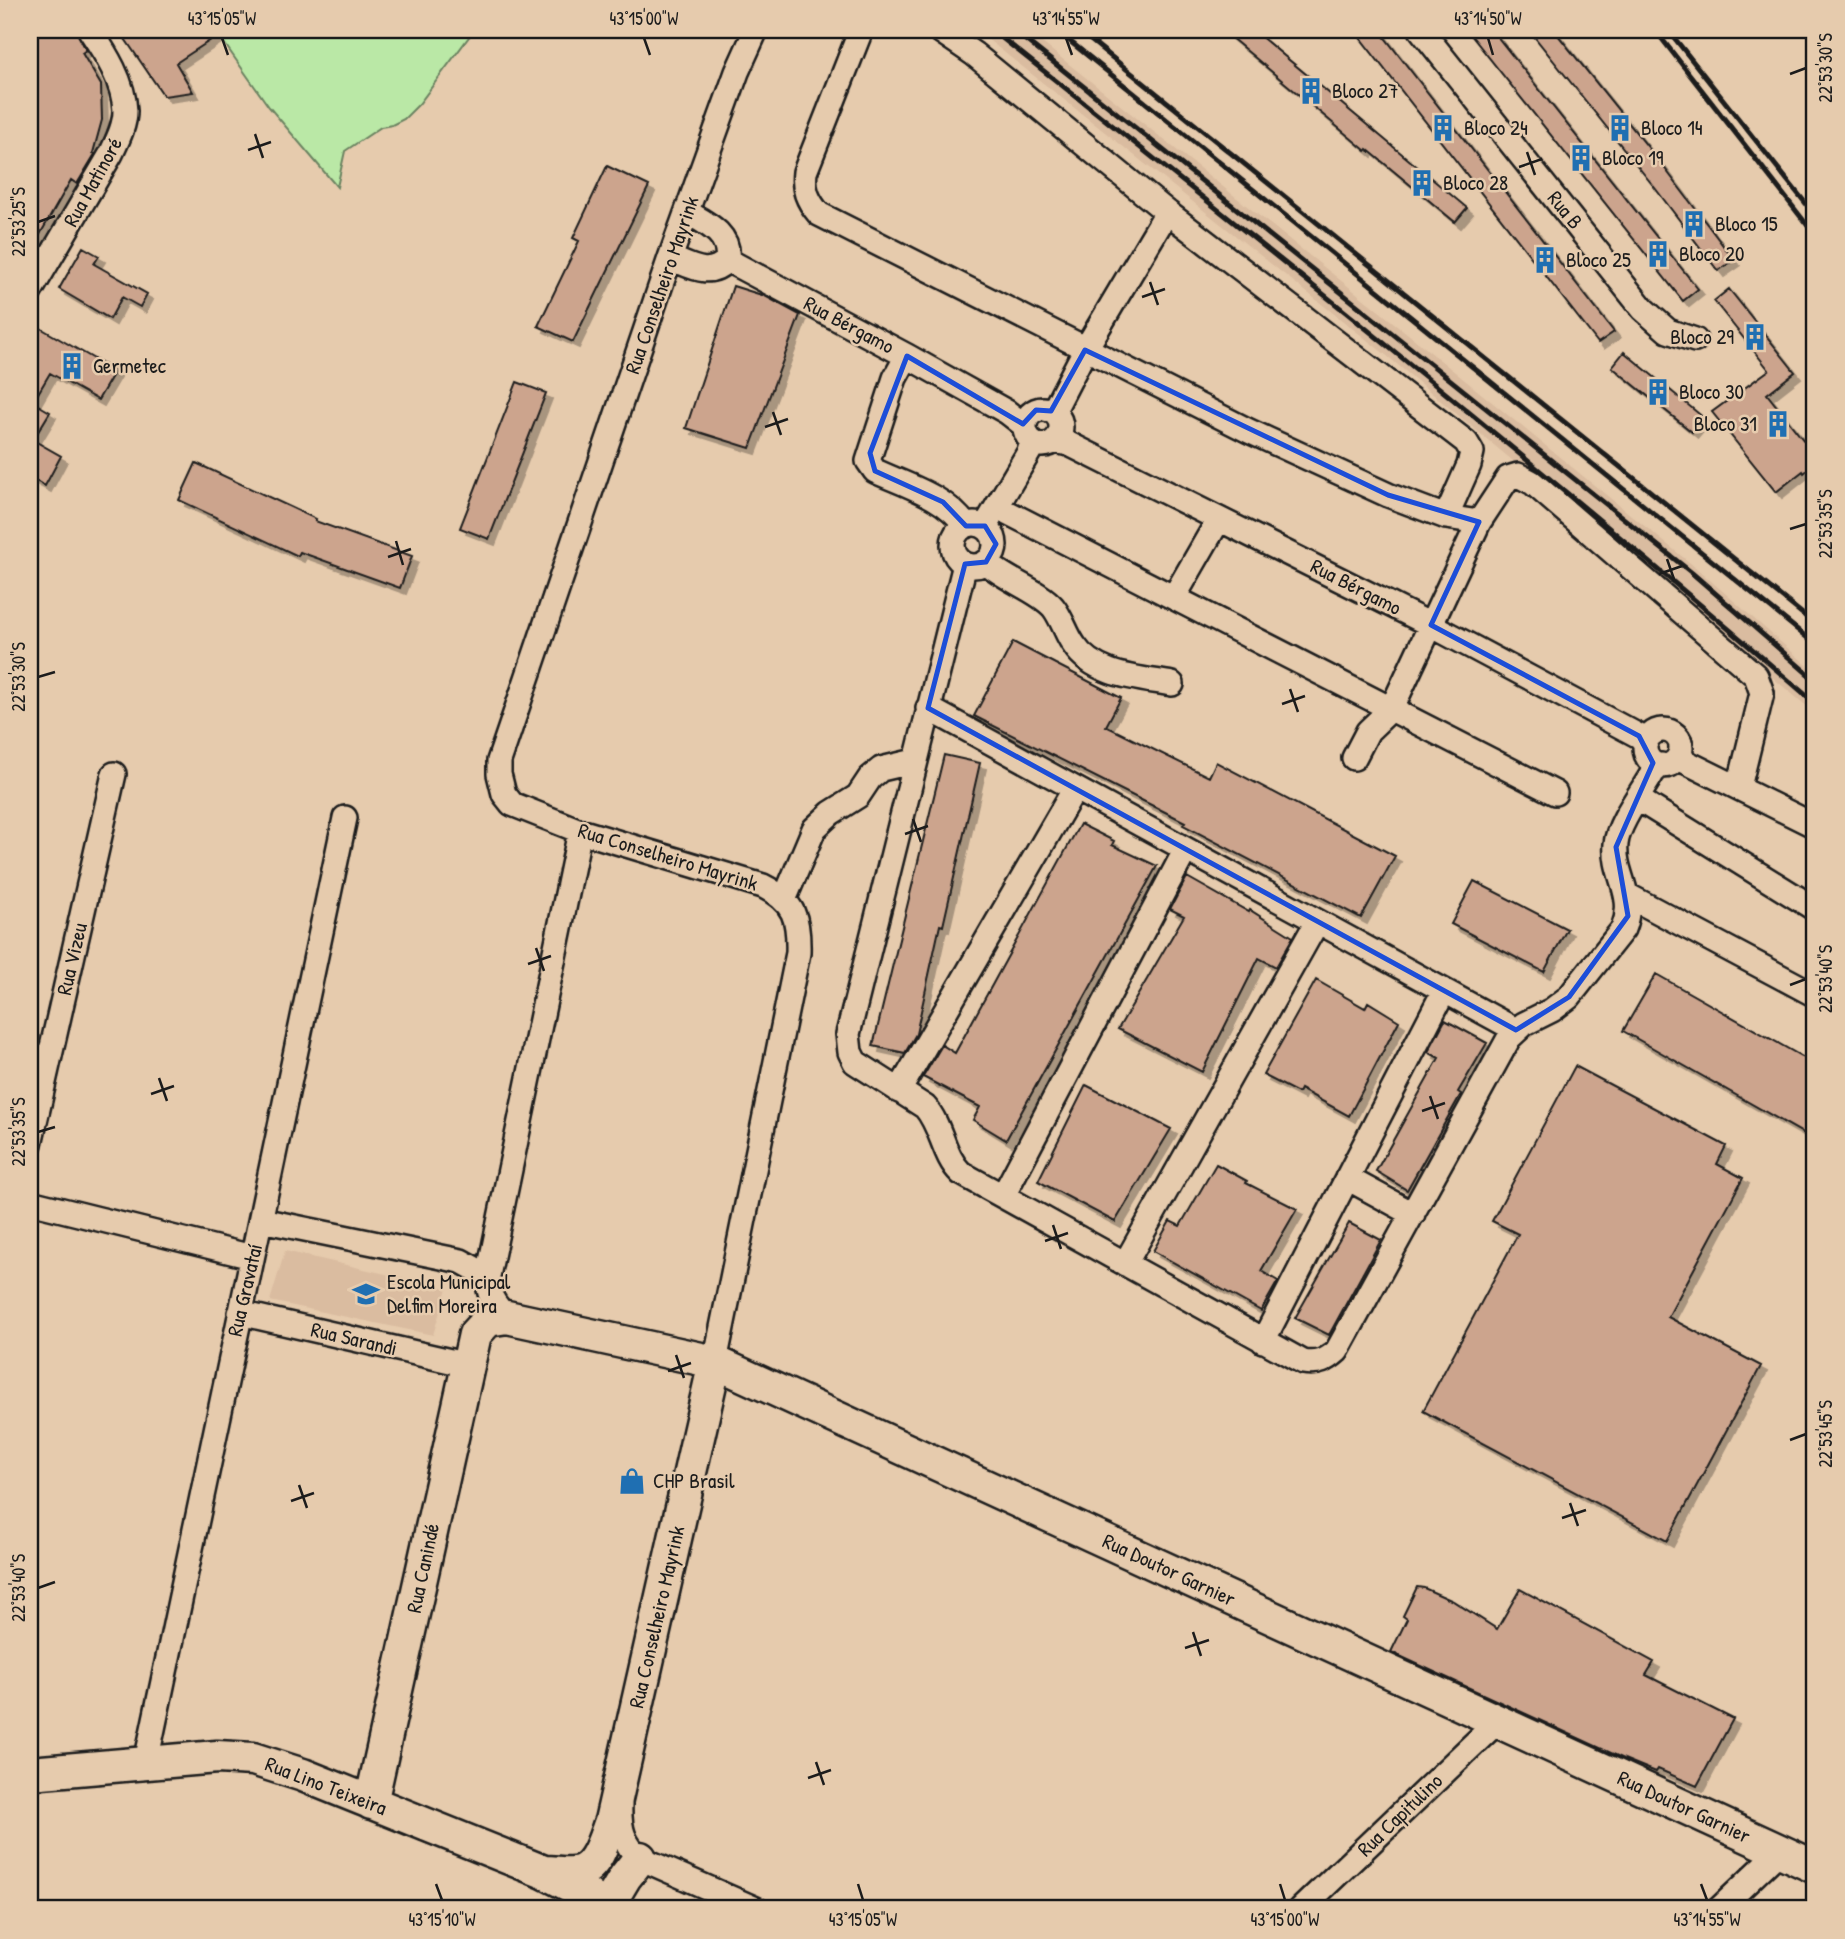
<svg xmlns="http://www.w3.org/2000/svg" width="1845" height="1939" font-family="'Patrick Hand',sans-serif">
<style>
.built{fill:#dabca0}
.green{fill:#bae8a6;stroke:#6b8261;stroke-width:2}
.building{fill:#cca48d;stroke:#1c1c1c;stroke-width:2;filter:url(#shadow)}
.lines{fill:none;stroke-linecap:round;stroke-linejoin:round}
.street-casing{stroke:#1c1c1c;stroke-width:28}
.secondary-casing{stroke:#1c1c1c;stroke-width:37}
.street{stroke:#e6cbad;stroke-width:23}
.secondary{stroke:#e6cbad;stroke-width:32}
.rail{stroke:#1c1c1c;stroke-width:5}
.marked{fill:none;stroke:#1d4ed8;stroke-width:5;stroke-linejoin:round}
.ticks{fill:none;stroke:#1c1c1c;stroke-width:2.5}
.labels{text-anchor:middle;stroke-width:5;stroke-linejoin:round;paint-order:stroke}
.poi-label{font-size:21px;fill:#1c1c1c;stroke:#e6cbad;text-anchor:start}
.street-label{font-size:21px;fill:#1c1c1c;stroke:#e6cbad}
.neatline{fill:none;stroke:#1c1c1c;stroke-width:2.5}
.ticks-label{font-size:18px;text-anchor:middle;fill:#1c1c1c}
</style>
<defs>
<filter id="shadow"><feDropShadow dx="6" dy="6" stdDeviation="0" flood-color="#0004"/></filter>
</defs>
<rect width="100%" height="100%" fill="#e6cbad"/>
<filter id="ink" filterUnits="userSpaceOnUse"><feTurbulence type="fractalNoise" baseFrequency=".0143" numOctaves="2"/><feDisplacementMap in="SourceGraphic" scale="14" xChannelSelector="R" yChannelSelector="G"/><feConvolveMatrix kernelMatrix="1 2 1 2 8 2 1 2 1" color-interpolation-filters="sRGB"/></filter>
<g filter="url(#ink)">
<path class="built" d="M976,30h50l382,304 287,233 120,105v41l-429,-358z
M285,1251l162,37 -14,47 -163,-34z"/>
<path class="green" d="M215,30h259l-55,74 -15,15 -12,6 -11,2 -36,24 -8,36 -68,-80z"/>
<path class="building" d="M30,30h46l10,20 -4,3 19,32 1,35 -9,33 2,1 -18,30 -6,-4 -41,72z
M119,30h107l-50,33 17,29 -29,4z
M1222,30h31l214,178 -12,14 -88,-73 -1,2z
M1354,30h25l235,302 -16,11z
M1467,30h25l206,259 -15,12z
M1529,30h25l106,132 74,98 -16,11 -63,-83z
M607,166l42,20 -76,156 -35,-16 41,-85 -6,-3z
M83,247l16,9 -5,8 53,30 -7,13 -18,-10 -12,22 -51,-30z
M733,286l32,10 35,19 -50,133 -64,-20z
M1729,289l66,83 -28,22 48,61v9l-11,9 -1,-2 -27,21 -64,-80 57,-42 -55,-69z
M37,326l78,45 -17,29 -48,-27 -17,29 17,10 -17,28 28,16 -16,30 -15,-8v-139z
M1624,352l80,66 -12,14 -80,-65z
M517,382l29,11 -57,146 -29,-11z
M196,463l120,56 -1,2 97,35 -12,32 -100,-36 -2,4 -119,-56z
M1013,642l108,56 -15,28 103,51 7,-15 179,94 -34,62 -178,-93 2,-3 -211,-106z
M944,755l36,8 -37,163 -3,-1 -24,109 -11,19 -32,-7z
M1080,824l34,17 -2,4 45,21 -151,274 -33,-20 7,-13 -57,-30 19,-32 13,8z
M1187,877l62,35 1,-2 43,27 -17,30 -17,-9 -57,114 -84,-43 66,-113 -14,-7z
M1474,881l93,48 -23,43 -93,-48z
M1656,974l159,90v76l-192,-109z
M1316,980l49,28 3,-6 31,19 -50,95 -49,-27 -2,4 -35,-18z
M1445,1020l42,23 -29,49 3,2 -54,96 -31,-19 63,-113 -11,-6z
M1575,1066l151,80 -9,18 26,14 -75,139 93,49 -94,175 -244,-130 95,-177 -26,-13z
M1086,1085l85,44 -56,93 -77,-41z
M1216,1164l31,17 -1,2 51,26 -36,62 17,10 -17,30 -108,-60 17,-30 10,5z
M1349,1223l32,17 -52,95 -34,-17z
M1417,1587l7,1 29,13 44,28 23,-40 134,73 -8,13 87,44 -36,67 -39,-17 -2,3 -32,-13 -233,-107 16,-33 -4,-3z"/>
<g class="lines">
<defs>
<path id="street" d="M861,30l-56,142c-2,17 2,28 14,42l430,217 139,64 58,22 33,5
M939,30l35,24 193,158 299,230 6,10 -3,13 -23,52
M1421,30l222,279 25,22 27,9
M670,258c21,8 39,21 57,2 4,-26 -21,-37 -40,-48
M727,260l180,96 100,56 18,14
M30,292l81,-138c6,-13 14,-28 14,-43 -1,-29 -19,-57 -35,-81
M907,356l-12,22 -27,83 7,10c33,15 70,25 91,55
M1025 427a18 18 0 1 1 36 0a18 18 0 1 1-36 0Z
M1053,412l32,-62 82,-138
M1055,441l14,3 362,181 208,111 7,7
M997,507l558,286
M990,518l39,-66 3,-11
M953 545a21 21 0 1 1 42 0a21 21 0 1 1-42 0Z
M986,562c19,18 52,28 67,45 9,11 13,27 21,38 20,31 65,33 98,39
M965,564l-117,470 2,18 5,10 70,45c17,19 18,49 36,66l342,189c15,3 24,-2 34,-11l172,-313 15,-14 28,-14 17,-13 54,-68c14,-35 -10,-53 -7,-85 2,-21 26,-52 37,-72l8,-7
M1174,597l45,-78
M928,708l588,322
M1645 748a18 18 0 1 1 36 0a18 18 0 1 1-36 0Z
M1354,758l14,-27 24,-23 87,-186 29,-44 10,-3 15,8 223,193 6,17 -23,94
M1678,758l137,68
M1638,799l177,110
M1627,895l188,100
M784,900l30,-71 17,-16 27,-17 12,-18 11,-9 34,-8
M899,1091l175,-301
M30,1144l84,-370
M1347,1178l66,36
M1003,1196l182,-345
M30,1202l222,55
M261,1220l200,41 27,15
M1125,1264l192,-342
M240,1313l228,52
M507,1317c-13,-12 -20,-23 -19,-41l92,-445
M1263,1341l181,-350
M715,1362l83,-409c1,-34 -3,-51 -35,-67l-183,-55 -68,-27 -8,-10 -5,-20v-13l171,-503 67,-186 19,-42
M146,1762l199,-944
M620,1805c-1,22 3,39 20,53l116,51
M1301,1909l197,-188
M1719,1909l61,-58"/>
<path id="secondary" d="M30,1773l187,-16 36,2 50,16 241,97 41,21 9,7 5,9
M371,1803l104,-469 13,-14 19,-3 208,45 1100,505
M546,1872c9,0 19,2 28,1 23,-2 30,-34 37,-52l104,-459
M606,1909l19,-32 15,-19"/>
</defs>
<use href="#street" class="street-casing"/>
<use href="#secondary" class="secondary-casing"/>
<use href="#street" class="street"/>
<use href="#secondary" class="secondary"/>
<path class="rail" d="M992,30c278,220 555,441 823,673
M1013,30l679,543 123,107
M1056,30l759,614
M1078,30l737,594
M1655,30l160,205
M1668,30l147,185"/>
</g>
</g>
<path class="marked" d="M1085,350l303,145 91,27 -48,103 208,111 14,27 -37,84 12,69 -59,81 -53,33 -588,-322 37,-144 21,-2 10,-18 -11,-18h-19l-23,-24 -68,-31 -5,-18 37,-97 116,68 13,-14 15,1z"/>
<path class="ticks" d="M222,38l6,17M644,38l6,17M1066,38l6,17M1488,38l5,17M1790,74l16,-6M255,134l8,24M248,150l23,-8M1527,152l8,23M1519,167l23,-8M38,222l17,-6M1150,282l8,23M1142,297l23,-8M773,412l8,23M765,427l23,-8M1790,529l16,-5M396,541l7,24M388,557l23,-8M1667,559l8,23M1659,574l23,-8M38,677l17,-5M1290,689l8,23M1282,704l23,-8M913,819l8,23M905,834l23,-8M536,948l8,23M528,964l23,-8M1790,985l16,-6M159,1078l8,23M151,1094l23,-8M1430,1096l8,23M1422,1111l23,-8M38,1132l17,-5M1053,1225l8,24M1045,1241l23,-8M676,1355l8,23M668,1371l23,-8M1790,1440l16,-6M299,1485l8,23M291,1501l23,-8M1570,1503l8,23M1562,1518l24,-8M38,1588l17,-6M1193,1632l8,24M1185,1648l24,-8M816,1762l8,23M808,1778l23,-8M436,1884l6,16M858,1884l5,16M1280,1884l5,16M1701,1884l6,16"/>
<defs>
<symbol id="building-bare" viewBox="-9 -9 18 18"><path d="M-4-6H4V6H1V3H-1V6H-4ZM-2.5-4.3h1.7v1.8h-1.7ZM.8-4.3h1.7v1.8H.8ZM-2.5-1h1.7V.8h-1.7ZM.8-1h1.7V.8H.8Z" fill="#1f6fb2" stroke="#e6cbad" stroke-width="2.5" paint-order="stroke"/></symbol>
<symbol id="school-bare" viewBox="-9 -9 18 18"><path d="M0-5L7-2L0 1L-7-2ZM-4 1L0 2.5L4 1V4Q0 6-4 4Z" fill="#1f6fb2" stroke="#e6cbad" stroke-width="2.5" paint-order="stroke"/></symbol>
<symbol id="shop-bare" viewBox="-9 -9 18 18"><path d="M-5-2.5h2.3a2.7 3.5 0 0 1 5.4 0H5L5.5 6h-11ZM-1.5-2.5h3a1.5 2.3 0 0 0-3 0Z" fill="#1f6fb2" stroke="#e6cbad" stroke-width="2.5" paint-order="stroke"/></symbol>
</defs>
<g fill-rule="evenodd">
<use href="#building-bare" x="1292" y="72" width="38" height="38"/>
<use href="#building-bare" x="1424" y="109" width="38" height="38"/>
<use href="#building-bare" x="1601" y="109" width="38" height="38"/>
<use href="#building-bare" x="1562" y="139" width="38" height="38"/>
<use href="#building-bare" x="1403" y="164" width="38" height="38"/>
<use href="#building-bare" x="1675" y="205" width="38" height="38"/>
<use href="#building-bare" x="1639" y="235" width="38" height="38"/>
<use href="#building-bare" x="1526" y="241" width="38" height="38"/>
<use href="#building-bare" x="1736" y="318" width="38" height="38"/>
<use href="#building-bare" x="53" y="347" width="38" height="38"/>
<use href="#building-bare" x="1639" y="373" width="38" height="38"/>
<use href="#building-bare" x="1759" y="405" width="38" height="38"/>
<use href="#school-bare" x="347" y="1275" width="38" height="38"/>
<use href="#shop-bare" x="613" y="1462" width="38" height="38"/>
</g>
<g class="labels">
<g class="poi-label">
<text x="1332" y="98">Bloco 27</text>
<text x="1464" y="135">Bloco 24</text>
<text x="1641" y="135">Bloco 14</text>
<text x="1602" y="165">Bloco 19</text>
<text x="1443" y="190">Bloco 28</text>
<text x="1715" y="231">Bloco 15</text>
<text x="1679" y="261">Bloco 20</text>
<text x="1566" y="267">Bloco 25</text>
<text x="1734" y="344" text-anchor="end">Bloco 29</text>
<text x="93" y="373">Germetec</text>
<text x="1679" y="399">Bloco 30</text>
<text x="1757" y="431" text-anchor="end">Bloco 31</text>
<text x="387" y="1289">Escola Municipal<tspan x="387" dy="24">Delfim Moreira</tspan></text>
<text x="653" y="1488">CHP Brasil</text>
</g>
<g class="street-label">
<text transform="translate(93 182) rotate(-61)" y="7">Rua Matinoré</text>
<text transform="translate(1565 210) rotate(51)" y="7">Rua B</text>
<text transform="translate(662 285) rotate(-71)" y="7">Rua Conselheiro Mayrink</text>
<text transform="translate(849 325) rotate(28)" y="7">Rua Bérgamo</text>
<text transform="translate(1356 587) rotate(27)" y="7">Rua Bérgamo</text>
<text transform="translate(668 857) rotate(17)" y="7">Rua Conselheiro Mayrink</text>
<text transform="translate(72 959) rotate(-77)" y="7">Rua Vizeu</text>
<text transform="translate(245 1290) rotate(-77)" y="7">Rua Gravataí</text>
<text transform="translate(354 1339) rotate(13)" y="7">Rua Sarandi</text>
<text transform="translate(423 1568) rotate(-78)" y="7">Rua Canindé</text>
<text transform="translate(1169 1570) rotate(25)" y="7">Rua Doutor Garnier</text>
<text transform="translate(657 1617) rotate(-77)" y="7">Rua Conselheiro Mayrink</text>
<text transform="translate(326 1786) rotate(21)" y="7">Rua Lino Teixeira</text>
<text transform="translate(1684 1807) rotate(25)" y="7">Rua Doutor Garnier</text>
<text transform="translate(1400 1815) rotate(-44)" y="7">Rua Capitulino</text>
</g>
</g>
<rect width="1845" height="1939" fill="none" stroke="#e6cbad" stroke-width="77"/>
<rect x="38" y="38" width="1768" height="1862" class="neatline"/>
<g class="ticks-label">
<text x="222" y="25">43°15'05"W</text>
<text x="644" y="25">43°15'00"W</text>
<text x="1066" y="25">43°14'55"W</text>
<text x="1488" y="25">43°14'50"W</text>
<text transform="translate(1826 68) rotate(-90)" y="6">22°53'30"S</text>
<text transform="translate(19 222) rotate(-90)" y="6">22°53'25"S</text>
<text transform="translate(1826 524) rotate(-90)" y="6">22°53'35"S</text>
<text transform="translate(19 677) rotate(-90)" y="6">22°53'30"S</text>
<text transform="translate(1826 979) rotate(-90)" y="6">22°53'40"S</text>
<text transform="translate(19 1132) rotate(-90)" y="6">22°53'35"S</text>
<text transform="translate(1826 1434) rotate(-90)" y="6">22°53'45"S</text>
<text transform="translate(19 1588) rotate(-90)" y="6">22°53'40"S</text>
<text x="442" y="1926">43°15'10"W</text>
<text x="863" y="1926">43°15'05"W</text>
<text x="1285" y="1926">43°15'00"W</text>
<text x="1707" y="1926">43°14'55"W</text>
</g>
</svg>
